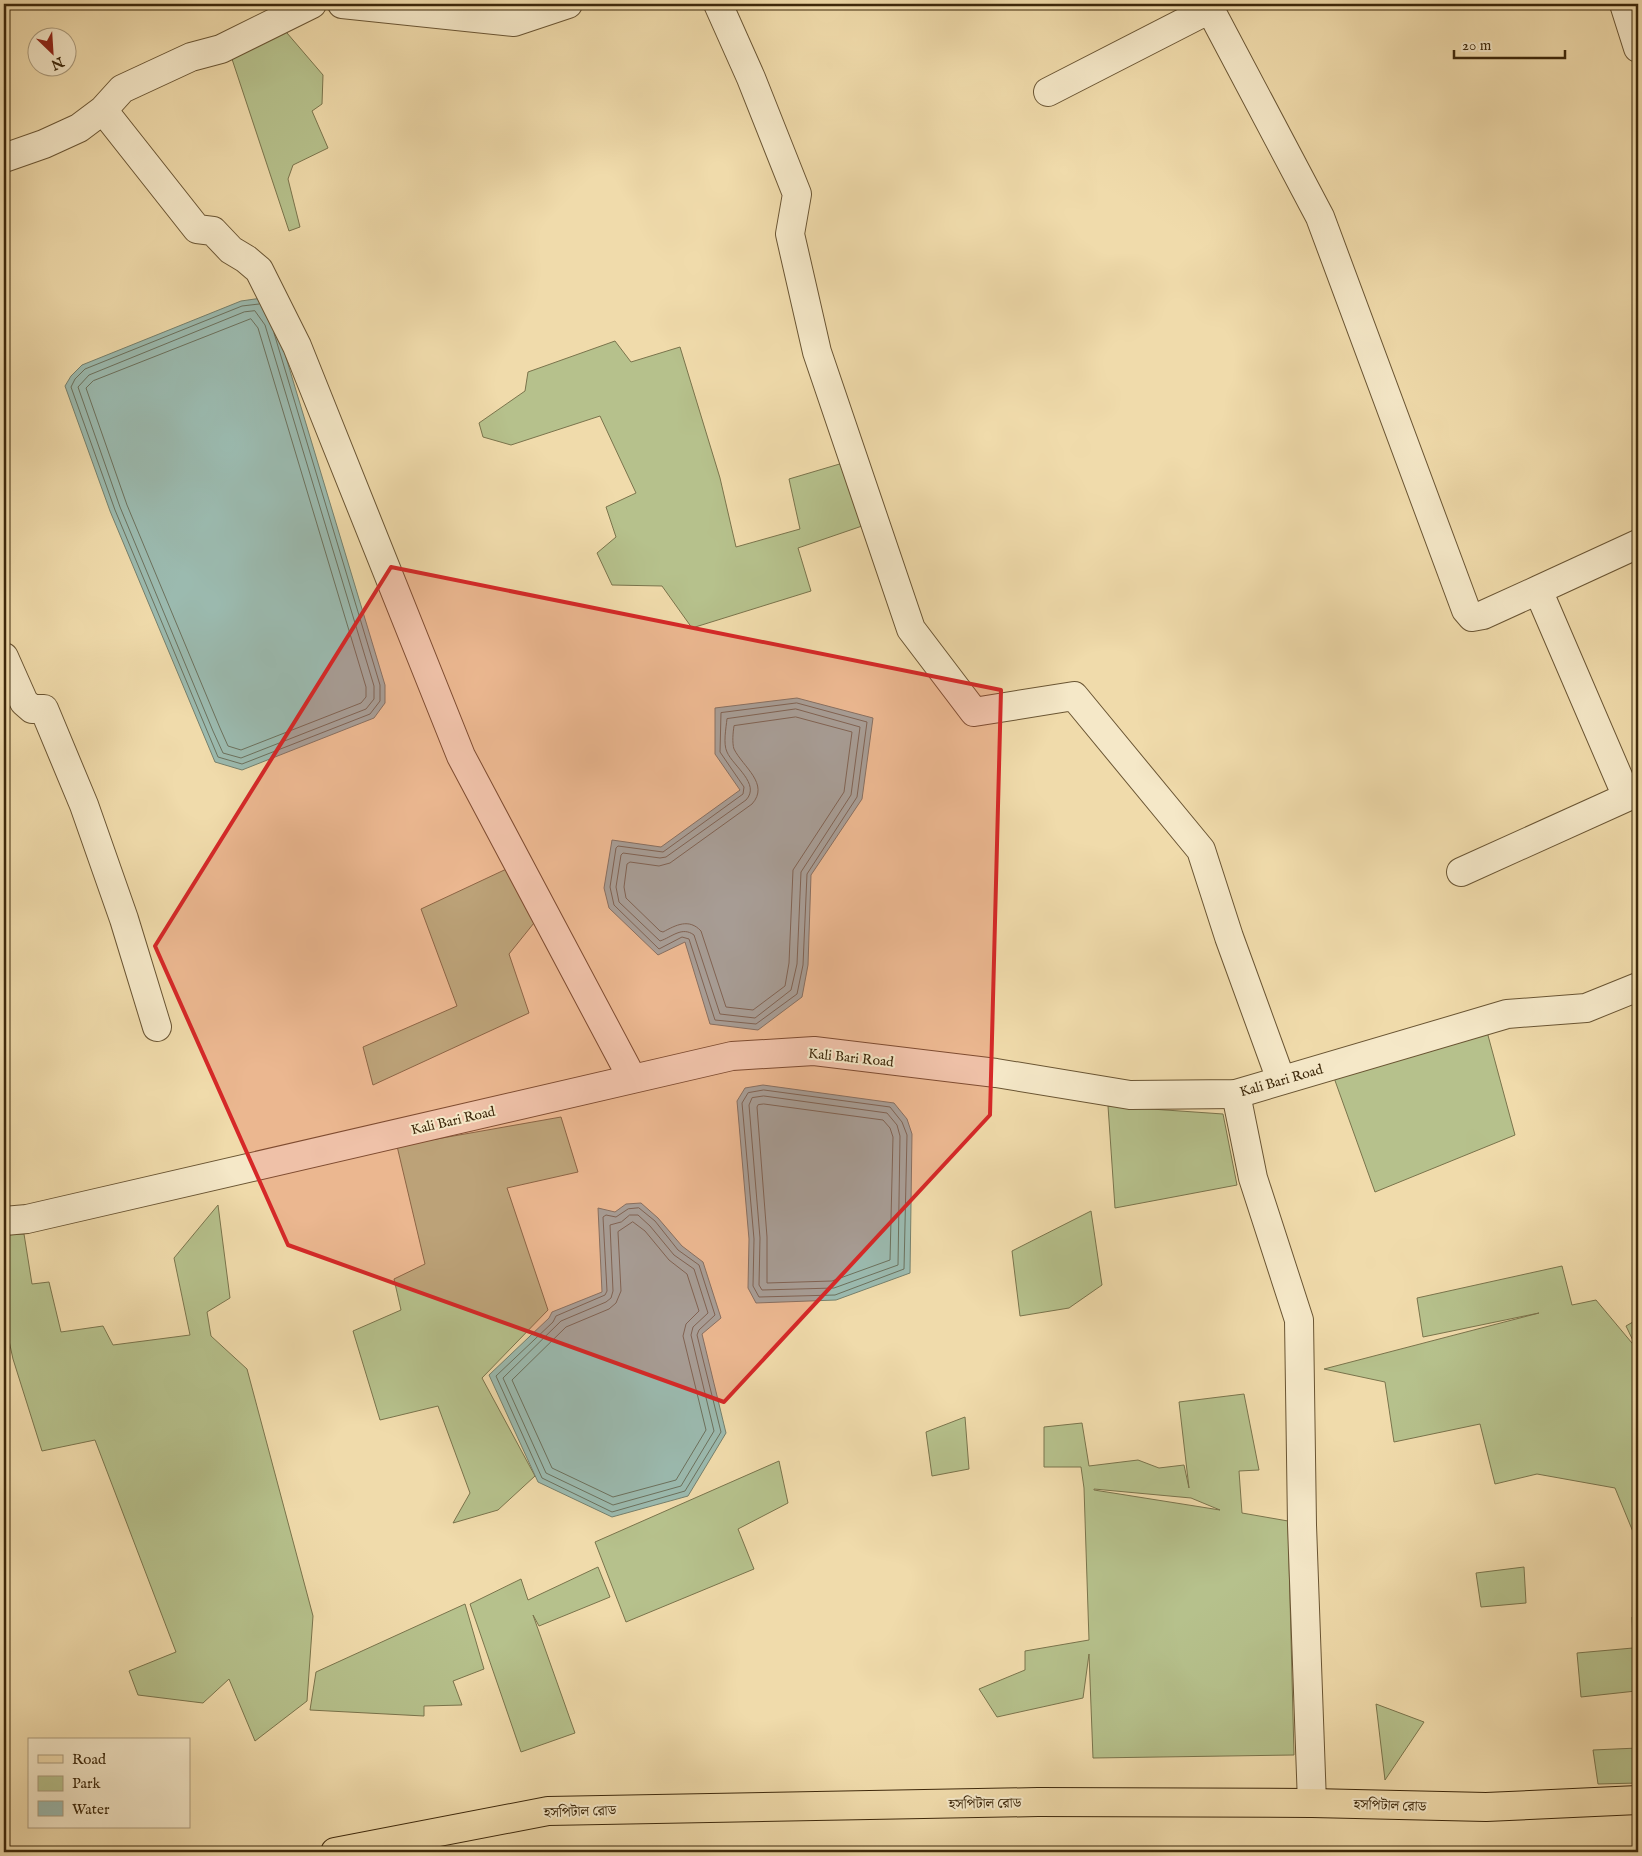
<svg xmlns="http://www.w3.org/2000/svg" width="1642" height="1856" font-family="'IM FELL English','Noto Serif Bengali',serif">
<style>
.green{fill:#b6c18c;stroke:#7a744c;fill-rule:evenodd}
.water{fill:#9bbaaf;stroke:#75806d}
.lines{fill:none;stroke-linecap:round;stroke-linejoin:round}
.shore{stroke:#6c715d;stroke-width:1}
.minor-casing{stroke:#6a5533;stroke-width:30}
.tertiary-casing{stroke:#6a5533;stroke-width:30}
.primary-casing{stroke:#3d280b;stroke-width:30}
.minor{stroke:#f5e8c8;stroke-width:28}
.tertiary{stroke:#f5e8c8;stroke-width:28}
.primary{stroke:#f0dbab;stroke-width:28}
.marked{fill:#d62828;fill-opacity:0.2;stroke:#d62828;stroke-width:4;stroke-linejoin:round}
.labels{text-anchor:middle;stroke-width:4;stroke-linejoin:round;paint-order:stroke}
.street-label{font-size:14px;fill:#3d280b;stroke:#f5e8c8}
</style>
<rect width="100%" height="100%" fill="#f0dbab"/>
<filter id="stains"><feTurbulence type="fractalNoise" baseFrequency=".004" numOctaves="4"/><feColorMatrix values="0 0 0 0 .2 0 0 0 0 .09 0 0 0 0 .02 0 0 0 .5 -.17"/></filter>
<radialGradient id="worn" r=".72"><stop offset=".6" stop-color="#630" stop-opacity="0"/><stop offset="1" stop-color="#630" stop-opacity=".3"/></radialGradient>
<path class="green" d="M281,26l42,49 -1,29 -10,7 16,37 -35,17 -5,14 12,48 -11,4 -60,-181z
M615,341l16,21 49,-15 40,131 16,69 64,-18 -11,-50 54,-16 22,62 -67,23 13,43 -119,37 -30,-42 -50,-1 -15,-32 19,-16 -10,-30 30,-14 -36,-77 -89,29 -28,-8 -4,-14 46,-32 3,-19z
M515,865l23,53 -29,36 20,59 -156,72 -10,-38 94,-41 -36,-97z
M1486,1028l29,107 -140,57 -42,-117z
M1108,1106l115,8 14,71 -122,23z
M561,1117l17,55 -71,16 41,122 -66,68 53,98 -37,34 -45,13 17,-30 -32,-87 -58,14 -27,-89 48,-21 -7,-31 31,-15 -28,-118z
M218,1205l12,93 -23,14 4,24 36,33 66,247 -6,85 -52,40 -26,-62 -26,24 -65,-8 -9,-24 47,-19 -81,-212 -53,11 -29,-92 -9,-41v-83l20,-1 8,50 17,-2 12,50 42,-6 10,19 77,-10 -16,-77z
M1091,1211l11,74 -33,23 -49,8 -8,-65z
M1562,1266l10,39 24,-5 41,49 -11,-23 12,-7v225l-23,-56 -78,-14 -42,10 -15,-60 -86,18 -9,-60 -61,-13 215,-56 -116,24 -6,-39z
M1244,1394l15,76 -20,1 3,42 46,8 6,234 -201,3 -4,-104 -6,44 -86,19 -18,-28 46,-19v-19l64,-11 -5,-152 -3,-21h-37v-40l38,-4 7,43 49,-6 21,8 25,-3 5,23 -10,-86zM1094,1489l97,9 29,12 -126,-20z
M965,1417l4,52 -37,7 -6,-44z
M779,1461l9,42 -50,26 16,40 -128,53 -31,-80z
M598,1567l12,30 -71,29 -6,-11 42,118 -54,19 -51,-148 51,-25 7,21z
M1524,1567l2,36 -45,4 -5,-34z
M465,1604l19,65 -31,12 9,24 -38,1v10l-114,-6 6,-38z
M1632,1617h6l-1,97 -1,-23 -55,6 -4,-44 56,-5z
M1376,1704l48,18 -39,58z
M1638,1748v35l-40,1 -5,-34z"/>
<path class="water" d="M262,298l13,23 110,364v18l-11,15 -132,52 -27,-8 -105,-251 -45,-125 6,-10 11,-11 159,-64z
M797,698l76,20 -11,81 -51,76 -3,90 -6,32 -44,33 -48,-6 -25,-82 -27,13 -49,-47 -5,-20 8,-48 49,7 79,-57 -25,-36v-46z
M763,1085l131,18 13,16 5,15 -2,139 -74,27 -80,3 -8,-15 1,-49 -12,-138 8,-13z
M641,1203l17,15 24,28 21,16 18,56 -19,16 24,99 -38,63 -76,21 -74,-35 -49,-107 60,-57 3,-6 50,-20 -4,-84 17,4 11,-8z"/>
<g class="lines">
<path class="shore" d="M259,304l-17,2 -157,63 -10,10 -4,8 44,123 103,247 24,7 128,-50 10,-13v-16l-106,-352
M255,311l10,14 109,361v13l-8,10 -125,49 -18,-5 -10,-22 -93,-224 -42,-120 11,-12 155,-63z
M251,319l7,9 108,359v10l-5,6 -120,47 -13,-4 -8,-18 -93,-223 -41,-117 7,-7z
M797,703l70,19 -10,75 -50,77 -4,91 -6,29 -41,30 -41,-4 -26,-81 -7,-2 -23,12 -45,-44 -4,-18 6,-39 2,-2 45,6 80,-58 1,-7 -24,-35 1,-39z
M796,709l64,18 -9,68 -50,77 -4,92 -6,26 -36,28 -35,-4 -26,-79c-12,-9 -22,2 -34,6l-41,-39 -3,-15 5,-32 2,-2 37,5 6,-1 80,-57c15,-16 -13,-34 -19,-48 -4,-8 -1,-24 0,-33z
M796,717l56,15 -8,60 -51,78 -4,93 -4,23 -32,24 -27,-3 -25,-76c-12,-13 -25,-6 -38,1l-3,-1 -34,-33 -2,-11 3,-23 3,-2 29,4 11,-3 82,-59c18,-20 -9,-37 -18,-55 -2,-6 -1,-17 0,-23z
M764,1090l126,17 12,15 5,13 -3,134 -69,26 -76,2 -6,-11 1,-47 -12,-136 6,-10z
M764,1096l123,17 10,12 3,11 -2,129 -64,23 -72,2 -3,-5 1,-47 -11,-133 3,-7z
M764,1104l119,16 7,8 3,9 -3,123 -58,21 -65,2v-46l-10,-130 1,-2z
M639,1208l16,13 23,29 21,15 16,50 -16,15 -2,5 24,97 -36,59 -73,21 -70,-34 -46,-102 57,-54 3,-6 49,-21 2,-4 -4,-74 3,-2 10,2 12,-8z
M630,1215h8l12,11 24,29 20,14 14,44 -15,14 -2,8 23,96 -33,55 -68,19 -67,-32 -43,-95 58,-57 45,-19 5,-4 2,-7 -3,-66 11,-3z
M633,1222l12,9 24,29 18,14 12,37 -13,13 -3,12 23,94 -30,50 -63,17 -61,-29 -40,-88 54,-53 43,-18 7,-6 5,-12 -3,-59z"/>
<defs>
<path id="minor" d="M342,4l172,18 54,-18
M718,4l33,74 46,116 -7,40 27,118 94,277 63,83 100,-16 127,154 28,87 52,143
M1624,4l14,44
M1210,9l110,208 146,393 6,7 11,-2 55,-25
M1048,92l162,-83 -1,-5
M103,110l94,119 16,2 18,19 15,9 13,11 38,76 164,410 171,322
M4,158l40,-14 35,-16 24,-18 19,-21 69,-32 30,-8 91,-45
M4,657l20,45 8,7h12l40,96 40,114 33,108
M1461,872l166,-75 -89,-207 100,-46
M1236,1094l17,84 46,142 3,205 10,278"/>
<path id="tertiary" d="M4,1221l23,-2 705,-163 82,-5 182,22 134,22 106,-1 271,-80 79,-6 52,-21"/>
<path id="primary" d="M335,1852l213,-41 490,-9 274,1 174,4 152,-7"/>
</defs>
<use href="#minor" class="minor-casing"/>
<use href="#tertiary" class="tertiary-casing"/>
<use href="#primary" class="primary-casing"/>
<use href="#minor" class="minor"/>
<use href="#tertiary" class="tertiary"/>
<use href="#primary" class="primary"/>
</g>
<path class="marked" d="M391,567l610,123 -11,425 -266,287 -436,-157 -133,-299z"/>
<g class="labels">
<g class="street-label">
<text transform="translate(851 1057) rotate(6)" y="5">Kali Bari Road</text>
<text transform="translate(1281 1080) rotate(-16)" y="5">Kali Bari Road</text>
<text transform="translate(453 1120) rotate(-13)" y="5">Kali Bari Road</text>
<text transform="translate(985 1803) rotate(-1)" y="5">হসপিটাল রোড</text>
<text transform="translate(1390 1805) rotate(2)" y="5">হসপিটাল রোড</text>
<text transform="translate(580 1811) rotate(-2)" y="5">হসপিটাল রোড</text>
</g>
</g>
<rect width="1642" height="1856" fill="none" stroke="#f0dbab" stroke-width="20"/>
<rect x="5" y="5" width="1632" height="1846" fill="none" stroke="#3d280b" stroke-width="2.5"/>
<rect x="10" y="10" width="1622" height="1836" fill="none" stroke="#3d280b"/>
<rect x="28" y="1738" width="162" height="90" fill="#f5e8c8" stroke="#ab9b7c"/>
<rect x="38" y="1755" width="25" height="8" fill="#f0dbab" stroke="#ab9b7c"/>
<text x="72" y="1764" font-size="15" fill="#3d280b">Road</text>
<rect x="38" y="1776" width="25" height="15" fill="#b6c18c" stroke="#ab9b7c"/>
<text x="72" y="1788" font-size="15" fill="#3d280b">Park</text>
<rect x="38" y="1801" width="25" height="15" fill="#9bbaaf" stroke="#ab9b7c"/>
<text x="72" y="1814" font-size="15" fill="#3d280b">Water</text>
<g transform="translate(52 52) rotate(155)"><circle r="24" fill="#f5e8c8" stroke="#ab9b7c"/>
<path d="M0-4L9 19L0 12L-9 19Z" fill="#8f2418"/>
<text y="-8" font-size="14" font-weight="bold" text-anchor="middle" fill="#3d280b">N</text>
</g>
<path d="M1454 50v8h111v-8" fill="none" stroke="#3d280b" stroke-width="2.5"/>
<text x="1462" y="50" font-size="15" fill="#3d280b" stroke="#f5e8c8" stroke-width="4" paint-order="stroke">20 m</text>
<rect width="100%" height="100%" filter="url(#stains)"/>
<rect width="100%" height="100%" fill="url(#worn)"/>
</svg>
